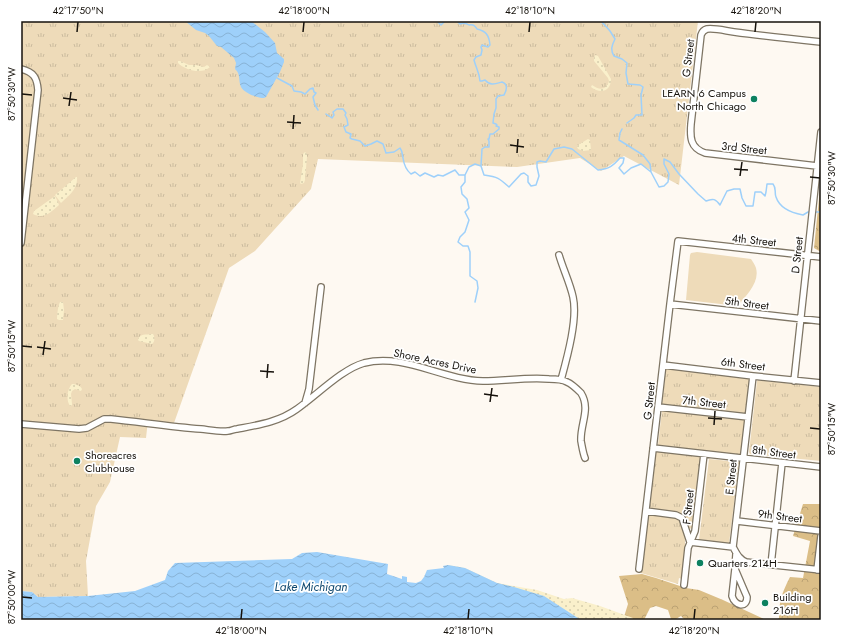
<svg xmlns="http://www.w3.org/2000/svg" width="842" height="641" font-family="Jost,sans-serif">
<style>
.grass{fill:url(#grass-tufts)}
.forest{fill:url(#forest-crowns)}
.sand{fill:url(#sand-dots)}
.pitch{fill:#eedbb9}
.water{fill:url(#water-waves)}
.pier{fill:#fef9f2}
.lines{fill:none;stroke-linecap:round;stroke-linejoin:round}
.stream{stroke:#9ed0fa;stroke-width:1.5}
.street-casing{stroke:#7e7564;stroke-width:8}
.street{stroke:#fff;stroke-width:5.5}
.ticks{fill:none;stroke:#16120c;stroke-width:1.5}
.poi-dot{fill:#0d8160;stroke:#fff;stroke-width:1.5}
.labels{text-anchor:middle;stroke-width:3.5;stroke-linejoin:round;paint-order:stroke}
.street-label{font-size:11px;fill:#16120c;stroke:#fff}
.poi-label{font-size:11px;fill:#16120c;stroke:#fff;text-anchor:start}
.water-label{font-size:12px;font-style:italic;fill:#0f486f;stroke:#fff}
.neatline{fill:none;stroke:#16120c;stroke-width:1.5}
.ticks-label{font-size:10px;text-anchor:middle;fill:#16120c}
</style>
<defs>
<pattern id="grass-tufts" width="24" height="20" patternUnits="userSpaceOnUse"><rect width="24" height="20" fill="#eedbb9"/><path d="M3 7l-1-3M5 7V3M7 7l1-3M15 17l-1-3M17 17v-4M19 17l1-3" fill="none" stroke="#cbbb9e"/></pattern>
<pattern id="forest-crowns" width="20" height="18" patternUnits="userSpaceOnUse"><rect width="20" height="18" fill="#dbbe87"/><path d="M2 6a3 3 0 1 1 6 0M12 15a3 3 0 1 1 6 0" fill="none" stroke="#bba273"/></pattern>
<pattern id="sand-dots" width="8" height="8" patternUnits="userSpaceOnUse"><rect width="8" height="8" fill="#faf0cb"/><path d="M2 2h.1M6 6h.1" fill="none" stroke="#d6cdad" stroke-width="1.8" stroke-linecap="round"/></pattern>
<pattern id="water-waves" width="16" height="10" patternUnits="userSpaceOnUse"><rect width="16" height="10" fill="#9ed0fa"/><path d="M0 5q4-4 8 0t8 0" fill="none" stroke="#87b2d5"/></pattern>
</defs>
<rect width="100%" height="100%" fill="#fef9f2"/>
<path class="grass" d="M21,21h677l-19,164 -55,-29 -23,15 -21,-13 -63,9 -199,-8 -7,30 -56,62 -26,17 -55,155 -26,-3 -2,18 -26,-1 -10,45 -14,24 -10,55 2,35 -50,1 -6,-5 -11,-1z
M666,368l84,10 -4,36 -84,-10z
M758,380l63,7v74l-71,-7 -1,-2 8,-71z
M662,410l83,10 -4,35 -83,-10z
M655,450l46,5 -8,74 -5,-1 -3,-10 -7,-6 -29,-3z
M709,459l30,3 -10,82 -30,-4z
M648,513c7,1 22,1 28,4 15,6 7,48 6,62l-3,-1 -1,6 -37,-11z"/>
<path class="forest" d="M821,188v64l-7,-4 6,-59z
M803,504h18v116h-44l2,-2c0,-18 3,-25 11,-41l13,1 7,-37 -17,-5z
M642,574l14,4 30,10 13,2 24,10 43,20h-70l-2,-2 -9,2 -4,-4c-4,2 -6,5 -10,3l-3,-9 -12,-4 -6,2 -6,12h-21l5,-16 -9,-28z"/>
<path class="sand" d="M595,55l3,1 13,23c0,13 -11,15 -20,8l1,-2c7,5 14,6 17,-4l-1,-3 -14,-17v-3z
M178,61h2l9,4h7l8,2 3,-2 3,2c-8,8 -25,3 -32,-4z
M588,139l2,1 1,10 -8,1 -5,-2 -1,-2 1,-2z
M305,152l2,2v3l-2,23 -1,3 -3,1 -1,-1 3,-19v-10z
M76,177h1c1,13 -9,19 -16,26l-6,-8z
M55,196l2,4 2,5c-8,7 -15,15 -26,9l1,-3z
M60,302h3l1,8 -1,10h-4l-2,-1c0,-5 1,-13 3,-17z
M152,334h1c2,3 2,8 -1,10l-13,-3 -1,-1c2,-7 8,-5 14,-6z
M72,384c4,0 9,2 10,5l-1,2 -6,-2 -3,2 -1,3 1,10v1l-2,1c-4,-5 -3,-17 2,-22z
M448,565l17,3 32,15 40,7 27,9 8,-1 28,8 33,12 -1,2h-112z"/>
<path class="pitch" d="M697,252l54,7c2,3 4,6 5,9 4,15 -10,27 -18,38l-52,-6 4,-45 1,-2z"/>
<path class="water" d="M185,21h66l14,11 10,11 2,10 7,6v3l-4,10 -14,25 -2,1c-7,0 -20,-5 -23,-11 -3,-7 0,-13 -6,-18l1,-6 -2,-5 -13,-11 -4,-1 -8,-10 -4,-3 -9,-3z
M317,552l71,12 -1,10 15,5v-3l5,1v3l11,-1 9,-10 21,-4 17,3 32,15 17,4 30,9 37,24h-560v-29l11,1 6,5 50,-1 47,-5 30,-11 3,-9 7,-8 117,-4 10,-6z"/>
<path class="pier" d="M442,564l2,4 -17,2 -3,7 -3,4 -5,2 -9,-1v-7l2,1v2l8,-1 9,-9z"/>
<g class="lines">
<path class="stream" d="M437,21l4,4 4,-4
M457,21l3,3c3,-1 6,-1 9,1 4,-1 6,0 8,4 9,2 12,6 13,16l-2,2 -6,-2 -1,2 1,3 -1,5 -5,2 -2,3c2,8 5,11 6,21h2l3,-1c5,6 10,4 17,2 6,2 5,8 2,13l-6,1 -2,3v9l-2,6 -1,9 3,1 1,1 -1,1 3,1v2l-6,5h-3l-1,5h-1l1,2v6h-4l-3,2 -1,17 3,9c14,2 15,3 25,12l12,-13 3,-1 4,3v6l3,4 5,-1 3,-9 -2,-9v-5l3,-1 6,1 8,-13 10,-2 8,2 26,21c11,-1 15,-4 22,-12h4l-1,5 -4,5 5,6 7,-6 10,-4 10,8
M601,21l9,10 5,8c-3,6 -5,11 -1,17l8,3 5,4 -1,10 2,11 12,1 3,2 -2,8 1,20h-6l-2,3 -7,5
M277,78l15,8 2,5 7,1 4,2 5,-5 3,-1 1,4 2,1 -3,4 2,8 3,5
M326,114l6,4 2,-3 -1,-3 4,-3h6l3,4 -1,2 2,4 1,6 -4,2 2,5 5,2 -1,4 2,1 8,2 5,5 6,-2 6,-3 6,3 3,9 8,-1 6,-4c3,4 2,6 3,10 1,7 3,12 8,16l4,-2 5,4 5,-3 9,4 4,-2 5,1 12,-6 4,5h6l4,-8 6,-3 6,2
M622,129l-2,4 -1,7 24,15 7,9 1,8 8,15 5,-1 4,-4 1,-8 -5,-10v-5l6,3 9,12 19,20 8,7c7,-3 10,-2 14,4l7,-14 7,-2h6l2,9 4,8h7l2,-14h6l4,4 1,-4 1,-8h6c4,5 1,8 3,13 4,12 16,16 27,18l5,-3h3
M465,175v7l-4,5 1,7 5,5 2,9 -4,4 4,8 -4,12 -5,5 -2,5 5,4h5l2,6v24l7,5 1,7 -3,14
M815,212h6"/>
<defs>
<path id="street" d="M21,69c13,3 16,9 17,21l-17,153
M817,166l-112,-13c-15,-5 -15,-16 -14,-29l10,-89c1,-3 2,-5 6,-6 9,-1 19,2 27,3 29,4 58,7 87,10
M559,255c4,14 11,28 14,42 5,22 -6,61 -12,83
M670,304l151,17
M663,365l90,11 68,7
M753,376l-20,171c4,7 6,12 13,15l75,8
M794,381l27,-249
M305,403l4,-14 12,-102
M658,407l90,10
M21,424l58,5 8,-1 17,-9h7c30,3 60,8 90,10 9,1 18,3 27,2 3,0 6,-2 9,-2 21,-4 42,-7 60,-20 19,-13 45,-40 67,-46 41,-10 78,17 119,18 22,0 44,-4 66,-2 6,0 13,0 18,3 5,2 10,7 14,11 10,16 -1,31 0,48 1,5 2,12 4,17
M653,448l168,19
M646,511l30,4 6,3 8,24 43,5
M737,521l84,10
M771,565l11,-102
M639,569l31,-265 8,-63 143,16
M735,569l12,28c0,12 -12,9 -15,-1z
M735,569l1,-15
M817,570l4,-34
M684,585l4,-37 7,-17 9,-77"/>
</defs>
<use href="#street" class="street-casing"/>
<use href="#street" class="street"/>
</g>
<path class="ticks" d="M77,32l1,-10M303,32l1,-10M529,32l1,-10M755,32l1,-10M22,94l10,1M63,98l14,2M69,106l2,-14M287,122l14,1M293,129l1,-14M510,145l14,2M517,153l1,-14M734,169l14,1M740,176l2,-14M810,177l10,1M22,346l10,1M37,347l14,2M43,355l2,-14M260,371l14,1M267,378l1,-14M484,394l14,2M490,402l2,-14M708,418l14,1M714,425l1,-14M810,428l10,1M22,597l10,1M241,619l1,-10M468,619l1,-10M694,619l1,-10"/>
<g class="poi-dot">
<circle cx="754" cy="99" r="4"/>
<circle cx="77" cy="461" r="4"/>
<circle cx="700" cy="563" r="4"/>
<circle cx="765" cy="603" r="4"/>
</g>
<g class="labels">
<g class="street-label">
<text transform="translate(688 58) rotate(-83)" y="4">G Street</text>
<text transform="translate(744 148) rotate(6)" y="4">3rd Street</text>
<text transform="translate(754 240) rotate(6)" y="4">4th Street</text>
<text transform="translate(797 255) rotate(-84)" y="4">D Street</text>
<text transform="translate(747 303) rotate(7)" y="4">5th Street</text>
<text transform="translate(435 361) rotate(12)" y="4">Shore Acres Drive</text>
<text transform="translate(743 364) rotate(7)" y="4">6th Street</text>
<text transform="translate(649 401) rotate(-84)" y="4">G Street</text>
<text transform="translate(704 402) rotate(6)" y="4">7th Street</text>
<text transform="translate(774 452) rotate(7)" y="4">8th Street</text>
<text transform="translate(731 477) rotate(-84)" y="4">E Street</text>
<text transform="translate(688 507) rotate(-84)" y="4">F Street</text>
<text transform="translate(780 516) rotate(7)" y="4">9th Street</text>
</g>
<g class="poi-label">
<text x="746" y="97" text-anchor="end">LEARN 6 Campus<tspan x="746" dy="13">North Chicago</tspan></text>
<text x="85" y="459">Shoreacres<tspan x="85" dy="13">Clubhouse</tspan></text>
<text x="708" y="567">Quarters 214H</text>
<text x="773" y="601">Building<tspan x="773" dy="13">216H</tspan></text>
</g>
<g class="water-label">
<text x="311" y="591">Lake Michigan</text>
</g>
</g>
<rect width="842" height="641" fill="none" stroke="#ffffff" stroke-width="44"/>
<rect x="22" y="22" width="798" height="597" class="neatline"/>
<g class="ticks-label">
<text x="78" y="14">42°17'50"N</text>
<text x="304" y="14">42°18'00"N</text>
<text x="530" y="14">42°18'10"N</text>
<text x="756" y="14">42°18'20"N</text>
<text transform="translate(11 94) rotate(-90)" y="4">87°50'30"W</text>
<text transform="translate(831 178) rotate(-90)" y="4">87°50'30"W</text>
<text transform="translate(11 346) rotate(-90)" y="4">87°50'15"W</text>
<text transform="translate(831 429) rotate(-90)" y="4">87°50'15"W</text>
<text transform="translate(11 597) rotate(-90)" y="4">87°50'00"W</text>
<text x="241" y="634">42°18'00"N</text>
<text x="468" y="634">42°18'10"N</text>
<text x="694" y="634">42°18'20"N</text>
</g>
</svg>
